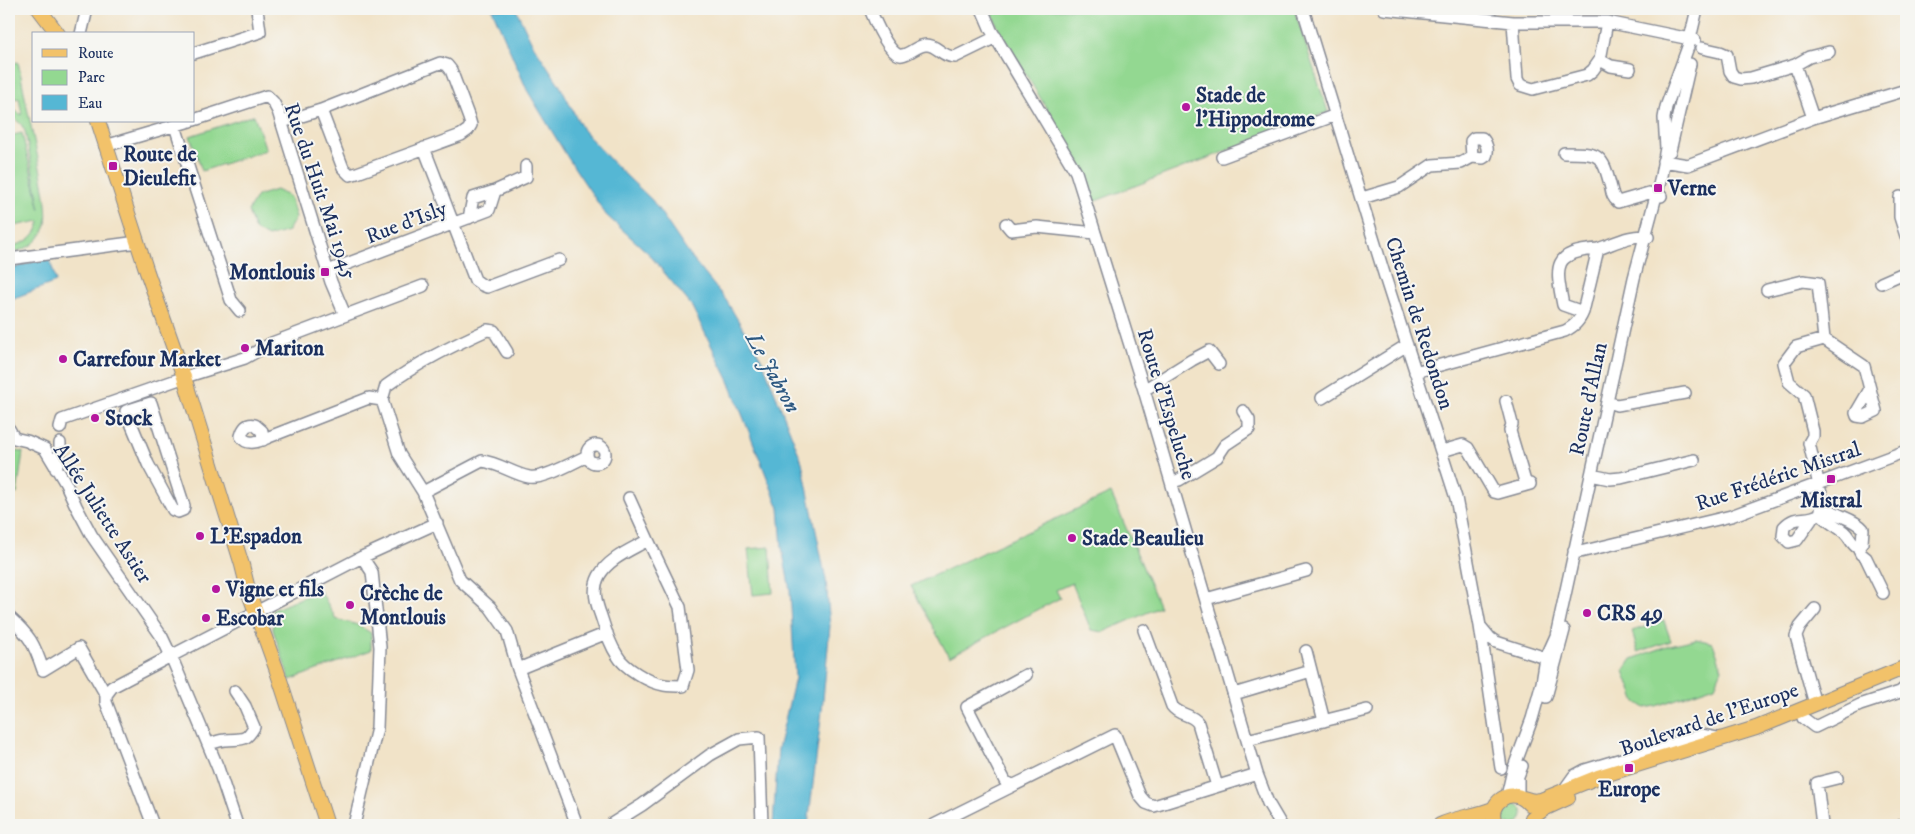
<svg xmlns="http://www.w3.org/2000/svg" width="1915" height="834" font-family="'IM FELL DW Pica',serif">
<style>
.green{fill:#93d891;stroke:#578478}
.water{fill:#55b7d4;stroke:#387399}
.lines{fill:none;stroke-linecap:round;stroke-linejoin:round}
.minor-casing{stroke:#868993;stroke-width:14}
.major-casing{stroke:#868993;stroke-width:16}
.minor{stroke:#fff;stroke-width:11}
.major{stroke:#f2c26a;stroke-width:14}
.poi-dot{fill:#b5179e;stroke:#f6f6f2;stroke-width:2}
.labels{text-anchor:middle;stroke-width:4;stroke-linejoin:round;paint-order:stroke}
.poi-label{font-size:21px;font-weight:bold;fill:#1b2f5e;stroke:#f6f6f2;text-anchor:start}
.street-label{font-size:21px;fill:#1b2f5e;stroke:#f6f6f2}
.water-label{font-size:22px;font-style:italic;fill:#2c5881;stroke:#f6f6f2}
</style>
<rect width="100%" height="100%" fill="#f6f6f2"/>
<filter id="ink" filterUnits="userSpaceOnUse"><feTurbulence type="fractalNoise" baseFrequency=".02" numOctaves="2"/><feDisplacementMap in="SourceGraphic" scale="10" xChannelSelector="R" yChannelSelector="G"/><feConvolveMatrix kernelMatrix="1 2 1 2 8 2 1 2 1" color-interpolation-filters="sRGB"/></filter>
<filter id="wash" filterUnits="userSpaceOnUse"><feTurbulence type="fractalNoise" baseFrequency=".0096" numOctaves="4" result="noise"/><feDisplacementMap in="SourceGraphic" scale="20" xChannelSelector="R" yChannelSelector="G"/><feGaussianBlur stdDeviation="1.12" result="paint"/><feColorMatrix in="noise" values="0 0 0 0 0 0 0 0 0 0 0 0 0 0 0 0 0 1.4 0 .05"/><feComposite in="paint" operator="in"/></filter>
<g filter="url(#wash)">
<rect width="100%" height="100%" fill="#f1e3c8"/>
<path class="green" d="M990,9h304l34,103 -235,90 -9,-32 -85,-140z
M18,62c5,22 8,43 13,64 4,22 21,84 14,102 -7,16 -21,23 -36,25v-7c15,-1 28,-9 31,-25l-31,6v-91l13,-3 18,77 -15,-79 -4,-7 -12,-10v-7l13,8 -3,-17 -10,2v-36z
M254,115l12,35 -64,21 -12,-35z
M276,190l14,7 6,20 -8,14 -20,6 -13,-7 -7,-19 9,-15z
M9,450l14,2 -6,42 -8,-1z
M1111,493l49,114 -57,25 -12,-2 -19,-47 -16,7 4,8 -111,59 -38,-71z
M770,547l3,46 -20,2 -5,-46z
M320,590l16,29 22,6 13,8v17l-81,30 -17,-50v-20z
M1664,621l7,20 -33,11 -6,-21z
M1696,639l17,4 9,26 -7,17 -59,20 -11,2 -9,-6 -12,-31 8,-12 38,-14z
M1501 814a11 11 0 1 1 22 0a11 11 0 1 1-22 0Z"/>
<path class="water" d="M492,9h24l16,34 27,41 24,46 31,34 38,36 39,57 35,43 37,62 39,100 24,118 4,46 -8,84 -14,115h-35l5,-76 17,-71 -5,-88 -8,-42 -3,-40 -50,-127 -38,-76 -43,-52 -42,-38 -38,-57 -41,-68z
M49,256l7,26 -47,18v-30z"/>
</g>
<g filter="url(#ink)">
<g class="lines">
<defs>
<path id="minor" d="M870,9c4,10 20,49 32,46 9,-1 16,-11 25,-10 10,0 15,12 28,12l41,-20
M982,9l9,21 85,142 68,218 113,384 11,29 13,22
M1303,9l83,271 70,218 24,128 21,142
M1384,9l129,13h94l88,18
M1513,22l4,57 3,6 13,4 54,-14 6,-5 7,-10 7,-38
M81,34l6,-25
M1702,48l18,4 7,3 3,16 4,6 7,2 10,-1 44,-13 14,-8 20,-5
M194,53l66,-21 -3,-23h2
M1600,60l11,6 19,3
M440,63l7,2 4,5 18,48 2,7 -3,5 -7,5 -104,38 -7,2 -7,-7 -22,-58z
M1795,65l18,53
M194,120l73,-24 6,6 5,9 53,171 14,33
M282,122l39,-12
M175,126l56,174 9,11
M105,146l85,-25
M424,148l51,132 7,5 5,2 72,-27
M1670,151l20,-87
M1564,153c36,0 38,0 47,35 1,6 2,10 7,14l31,-9 12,3
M1222,157l114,-42
M1663,161l25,4 125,-47 93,-28
M1900,197v20l6,19
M1362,198l37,-11 33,-22 29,-2 11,-6 11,1 3,-2c3,-6 0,-14 -4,-18h-8l-3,3 1,16
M469,218l4,-20 22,-7
M1006,224l5,6 26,-3 58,6
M9,259l129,-17
M328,271l161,-61 6,-19 31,-14v-11
M1881,283l25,-11
M1767,290l36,-9 15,2 6,56
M1583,312l-20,-7c-8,-40 -10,-53 35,-56
M507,352l-13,-21 -7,-1c-37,17 -68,32 -101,56l-4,14 17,54 24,38 37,88 30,27 17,24 11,38 59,156
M1415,372l150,-41c9,-5 14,-9 18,-19l15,-63c15,-5 35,-16 50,-12
M1144,390l48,-30 17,-9 10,13
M1322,398l85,-53
M1506,401l6,23 -2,7 16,54
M1607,402l10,3 68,-12
M151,403l33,103 -1,4 -5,2 -5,-2 -25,-46 -22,-53z
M60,428l2,-8 126,-44 57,-18 27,-15 151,-57
M9,429l5,9 13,3 18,8 21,35 10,22 16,30 70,101 9,19 -59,31 -6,8v7l47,123
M263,440l-1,-9 -7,-6c-9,-2 -12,4 -14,11 6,11 19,5 28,1l100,-39 13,2
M587 454a9 9 0 1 1 18 0a9 9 0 1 1-18 0Z
M1442,451l21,-6 5,3 26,44 4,1 32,-9
M56,469l4,-17v-9
M1591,475l19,4 11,-1 73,-18
M1172,482l7,-2 38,-23 8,-12 24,-16v-9l-6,-9
M423,492l59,-31c17,2 31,13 47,16 14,3 45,-15 58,-21
M629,498l19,42
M1820,514c7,8 16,11 24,18 6,5 7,12 14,16l4,-5 1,-14c-11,-13 -32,-12 -40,-27
M1811,520l-14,20 -8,2 -6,-6 1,-9c13,-14 21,-4 36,-13l3,-12 -14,-59 4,-7v-5l-9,-36 -15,-13 -5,-19 12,-16 28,-8 40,27 6,23 -14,24 1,3 6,1 13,-6 -6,-22
M648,540l32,67 8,63 -5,16c-6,0 -13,0 -19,-1 -14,-2 -40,-17 -47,-30 -8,-12 -12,-26 -16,-39 -5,-13 -9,-27 -2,-40 10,-18 32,-26 49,-36z
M1858,548l3,6 5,4 17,35
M1574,550l6,2 151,-36 175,-65
M1206,599l100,-28
M1815,609l-15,18 -4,9 19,68
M9,617c21,19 25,26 34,53l36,-22 27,47
M1480,626l10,12 6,4 56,18
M1144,630l28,76c7,10 19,7 26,17l19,63
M1306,651l18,70
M518,669l89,-36
M1234,694l77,-23
M1546,697l18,-67
M1803,718l12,9 45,-22 40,-13 6,-5
M1247,740l120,-30
M208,744c6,-1 12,-4 17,-4 16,-2 20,3 29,-13l-9,-21 -10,-15
M1012,785l-7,-4 -38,-74 59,-32
M1564,790l10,-14 11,-6 116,-35 21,4
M1507,796l6,-26 19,-51 10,-36 4,-25 10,-22 78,-358 26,-97 6,-33 -2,-30 2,-11 22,-60 9,-38
M1518,796v-20l4,-10
M237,825l-19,-57 -47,-112 191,-99 75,-34
M354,825l23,-97 3,-81 -8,-75 -10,-15
M610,825l32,-20 68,-50 29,-16 20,-2 3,88
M934,825l181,-90 25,61 6,7 8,3 103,-32
M1822,825l-5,-42 20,-5
M1902,825l4,-2"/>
<path id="major" d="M39,9l19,25
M98,121l49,151 37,105 58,188 7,28 27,75 51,157
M1523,798l10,3 8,-1 57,-23 158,-49 150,-61
M1532,818l12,-9 24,-11
M1440,825c17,-8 36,-9 53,-16
M1473,825h10
M1496,825c-12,-22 17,-41 33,-21"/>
</defs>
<use href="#minor" class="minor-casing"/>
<use href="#major" class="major-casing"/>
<use href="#minor" class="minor"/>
<use href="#major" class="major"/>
</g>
</g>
<g class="poi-dot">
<circle cx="1186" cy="107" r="5"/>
<rect x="108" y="161" width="10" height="10" rx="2.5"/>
<rect x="1653" y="183" width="10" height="10" rx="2.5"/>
<rect x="320" y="267" width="10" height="10" rx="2.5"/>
<circle cx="245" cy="348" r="5"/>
<circle cx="63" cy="359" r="5"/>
<circle cx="95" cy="418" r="5"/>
<rect x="1826" y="474" width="10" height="10" rx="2.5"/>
<circle cx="200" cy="536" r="5"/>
<circle cx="1072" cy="538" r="5"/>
<circle cx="216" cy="589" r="5"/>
<circle cx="350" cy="605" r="5"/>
<circle cx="1587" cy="613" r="5"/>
<circle cx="206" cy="618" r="5"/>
<rect x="1624" y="763" width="10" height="10" rx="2.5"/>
</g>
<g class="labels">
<g class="poi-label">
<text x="1196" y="102">Stade de<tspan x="1196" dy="24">l'Hippodrome</tspan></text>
<text x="123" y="161">Route de<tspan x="123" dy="24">Dieulefit</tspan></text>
<text x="1668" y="195">Verne</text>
<text x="315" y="279" text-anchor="end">Montlouis</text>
<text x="255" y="355">Mariton</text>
<text x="73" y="366">Carrefour Market</text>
<text x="105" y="425">Stock</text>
<text x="1831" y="507" text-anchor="middle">Mistral</text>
<text x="210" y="543">L'Espadon</text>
<text x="1082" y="545">Stade Beaulieu</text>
<text x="226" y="596">Vigne et fils</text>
<text x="360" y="600">Crèche de<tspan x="360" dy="24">Montlouis</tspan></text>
<text x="1597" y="620">CRS 49</text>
<text x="216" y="625">Escobar</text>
<text x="1629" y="796" text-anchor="middle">Europe</text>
</g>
<g class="street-label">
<text transform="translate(321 191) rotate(71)" y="7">Rue du Huit Mai 1945</text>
<text transform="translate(406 222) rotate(-21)" y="7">Rue d'Isly</text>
<text transform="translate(1420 323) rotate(72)" y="7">Chemin de Redondon</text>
<text transform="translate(1588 399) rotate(-78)" y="7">Route d'Allan</text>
<text transform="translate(1167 404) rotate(73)" y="7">Route d'Espeluche</text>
<text transform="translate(1778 476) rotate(-19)" y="7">Rue Frédéric Mistral</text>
<text transform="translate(103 513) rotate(57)" y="7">Allée Juliette Astier</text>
<text transform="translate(1709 719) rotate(-19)" y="7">Boulevard de l'Europe</text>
</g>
<g class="water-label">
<text transform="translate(774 372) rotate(61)" y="8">Le Jabron</text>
</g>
</g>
<rect width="1915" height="834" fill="none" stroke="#f6f6f2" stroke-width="30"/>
<rect x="32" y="32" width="162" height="90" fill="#f6f6f2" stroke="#9ea6b7"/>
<rect x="42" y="49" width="25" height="8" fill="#f2c26a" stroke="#9ea6b7"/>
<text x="78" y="58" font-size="15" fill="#1b2f5e">Route</text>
<rect x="42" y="70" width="25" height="15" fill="#93d891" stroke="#9ea6b7"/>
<text x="78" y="82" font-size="15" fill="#1b2f5e">Parc</text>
<rect x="42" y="95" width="25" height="15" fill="#55b7d4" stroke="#9ea6b7"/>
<text x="78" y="108" font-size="15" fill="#1b2f5e">Eau</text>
</svg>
